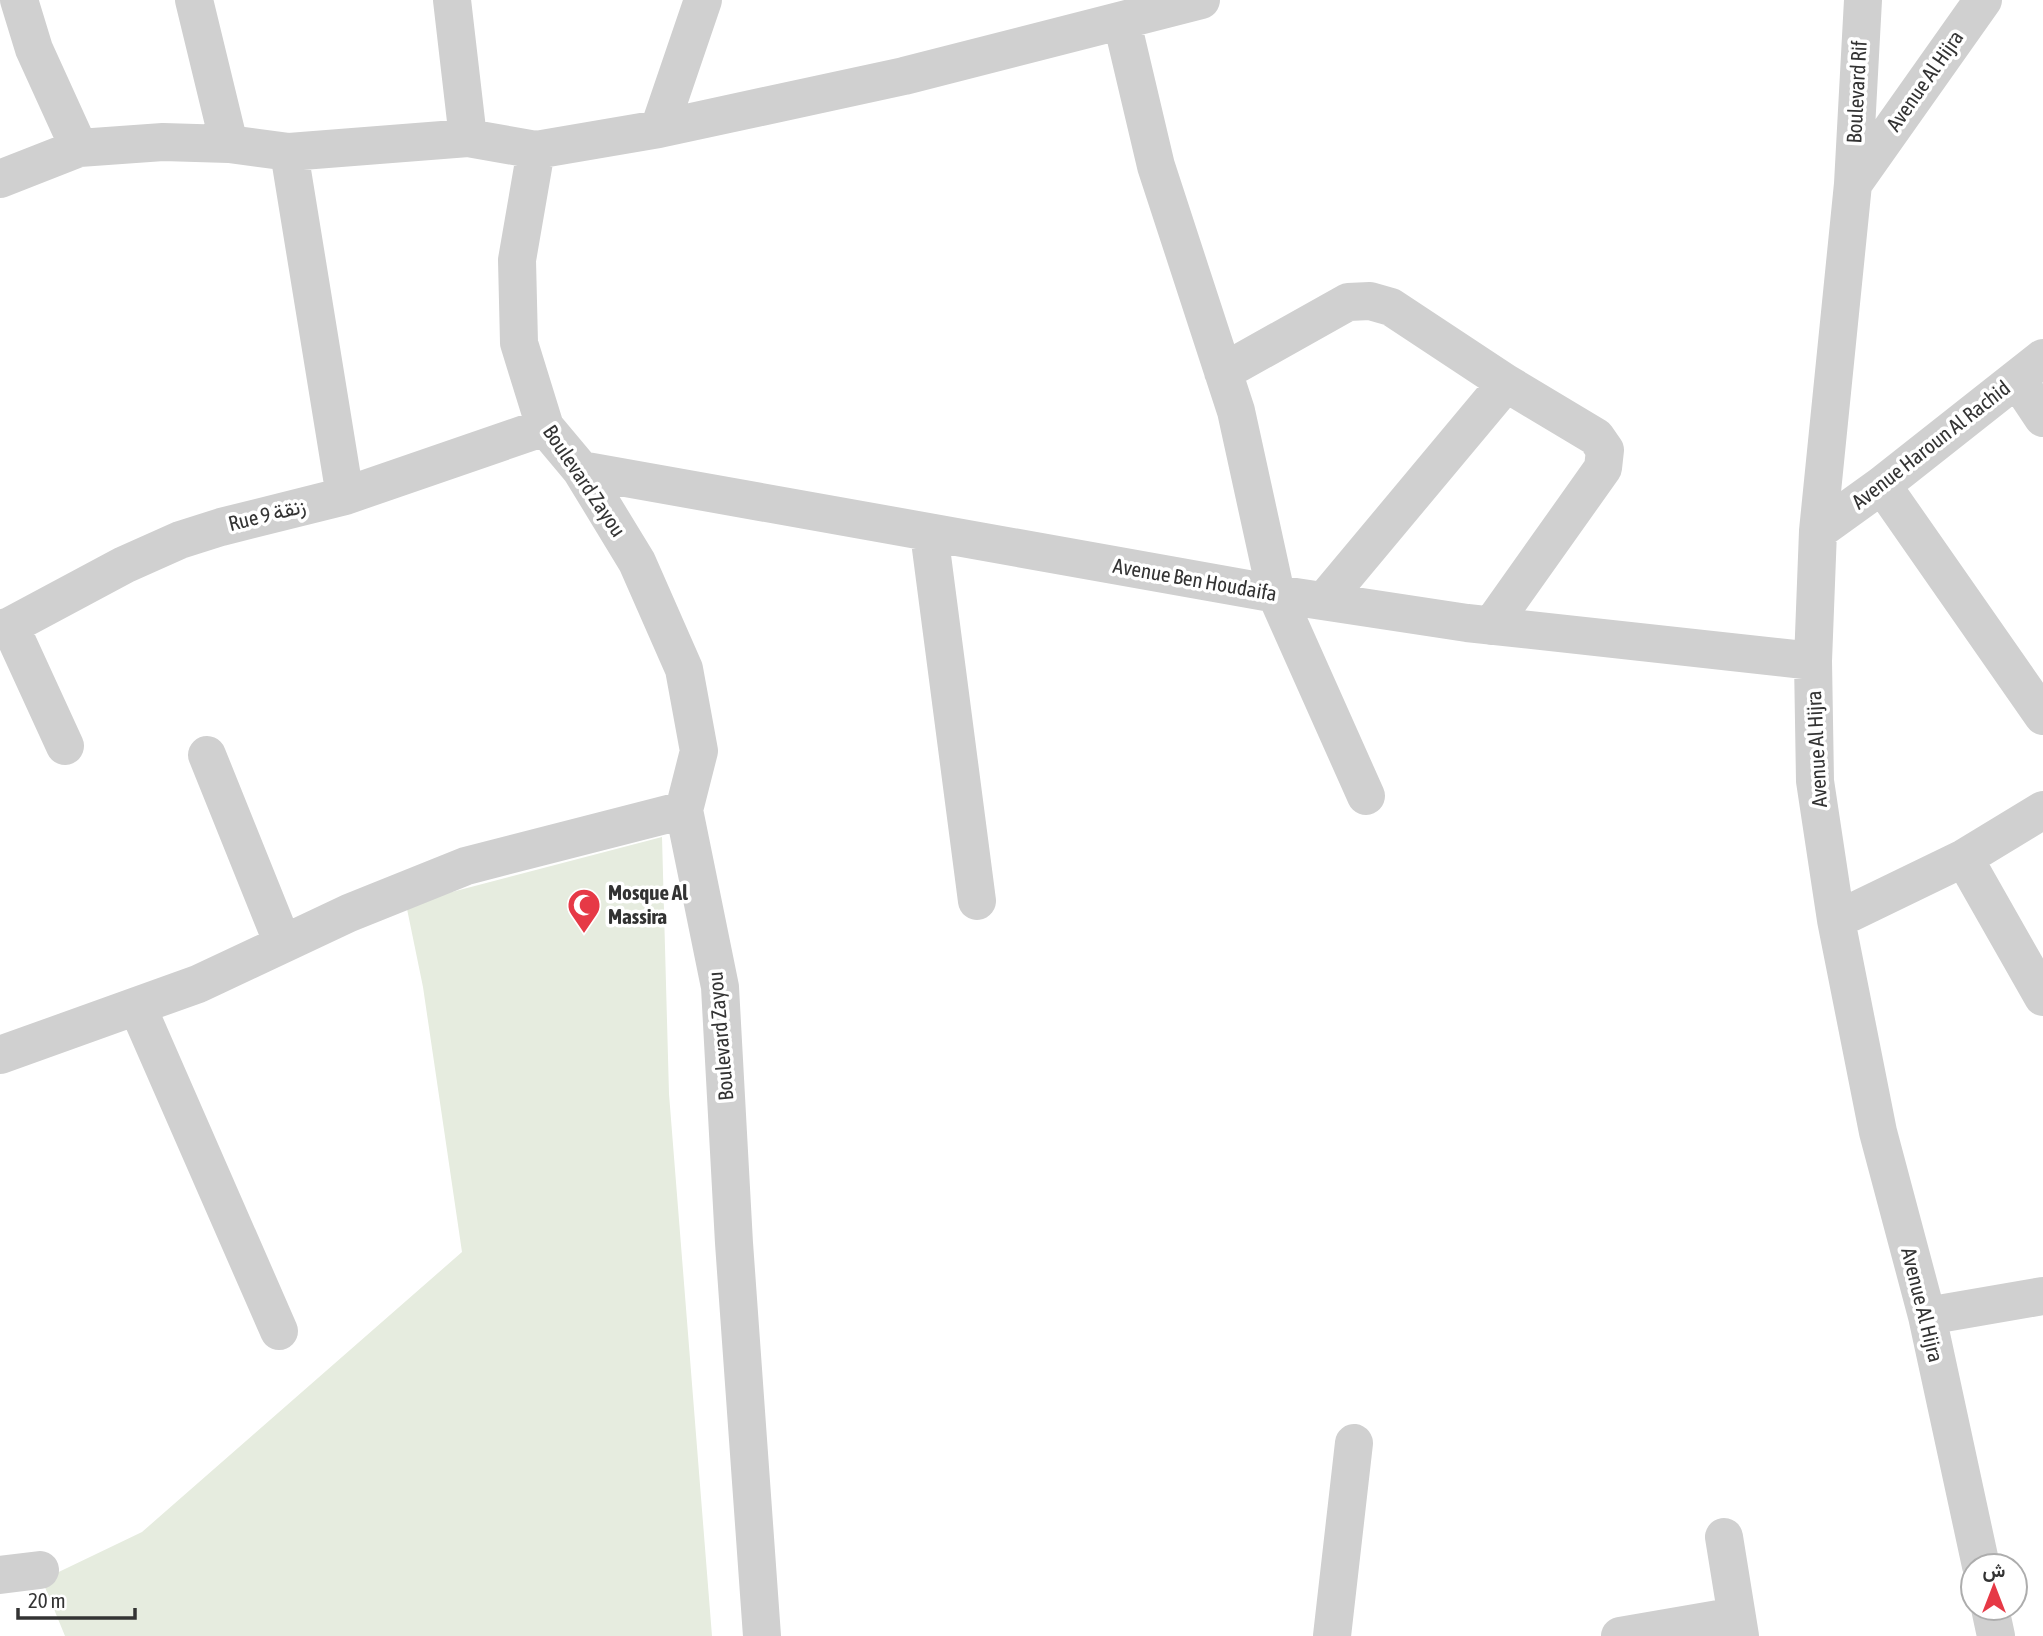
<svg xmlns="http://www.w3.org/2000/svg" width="2043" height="1636" font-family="'Asap Condensed',Vazirmatn,sans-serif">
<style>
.green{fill:#e6ecdf}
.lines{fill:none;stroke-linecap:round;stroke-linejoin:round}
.minor{stroke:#d0d0d0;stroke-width:38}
.labels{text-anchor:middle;stroke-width:7;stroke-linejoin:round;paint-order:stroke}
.street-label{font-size:21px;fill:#333;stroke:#fff}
.poi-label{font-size:21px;font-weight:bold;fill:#333;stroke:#fff;text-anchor:start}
</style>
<rect width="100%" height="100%" fill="#fff"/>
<path class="green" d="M662,837l7,257 43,542h-647l-23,-56 100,-48 320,-280 -39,-265 -17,-83z"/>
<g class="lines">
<path class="minor" d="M19,0l15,49 45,99
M194,0l35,144
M452,0l16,138
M1863,0l-10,184 -35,347 -5,130 2,120 21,139 42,212 49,184 54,250
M1122,22l34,144 80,245 40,183 90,202
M659,129l44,-129
M536,150l-19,110 2,83 26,84 36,43 56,92 47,107 15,82 -15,59 36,177 14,256 28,393
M289,152l56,344
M0,179l79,-31 84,-6 66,2 60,8 179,-14 68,12 123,-21 245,-53 297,-76
M1853,184l130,-184
M1223,372l125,-70 22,-1 21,6 115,76 90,54 9,13 -2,18 -112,158
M2017,379l26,39
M581,470l695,124 191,29 346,38
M1882,485l161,231
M1818,531l64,-46 161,-127
M929,533l48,368
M1324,601l182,-218
M10,626l55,120
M0,629l10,-3 114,-61 56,-25 41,-13 124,-31 200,-69
M207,755l76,189
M1964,858l79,139
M1836,920l128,-62 79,-48
M137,1006l142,325
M0,1055l198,-71 151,-71 117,-47 218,-56
M1927,1316l116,-20
M1724,1537l16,99
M0,1575l40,-5
M1990,1608l6,28
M1332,1636l22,-193
M1620,1636l116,-20"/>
</g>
<defs>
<symbol id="mosque-pin" viewBox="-11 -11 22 30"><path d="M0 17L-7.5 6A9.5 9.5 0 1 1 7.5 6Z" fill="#e63946" stroke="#fff"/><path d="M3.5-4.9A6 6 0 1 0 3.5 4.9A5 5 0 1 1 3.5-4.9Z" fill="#fff"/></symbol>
</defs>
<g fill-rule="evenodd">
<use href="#mosque-pin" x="565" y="886" width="38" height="52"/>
</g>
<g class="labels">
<g class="street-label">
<text transform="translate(1925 81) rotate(-55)" y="7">Avenue Al Hijra</text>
<text transform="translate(1857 92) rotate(-87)" y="7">Boulevard Rif</text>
<text transform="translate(1931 445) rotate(-38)" y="7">Avenue Haroun Al Rachid</text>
<text transform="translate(584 481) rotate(56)" y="7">Boulevard Zayou</text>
<text transform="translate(267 515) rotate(-14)" y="7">Rue 9 زنقة</text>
<text transform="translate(1195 580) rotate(10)" y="7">Avenue Ben Houdaifa</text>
<text transform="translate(1817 749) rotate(-93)" y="7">Avenue Al Hijra</text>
<text transform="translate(721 1036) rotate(-95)" y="7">Boulevard Zayou</text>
<text transform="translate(1922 1305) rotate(76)" y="7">Avenue Al Hijra</text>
</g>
<g class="poi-label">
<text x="608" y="900">Mosque Al<tspan x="608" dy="24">Massira</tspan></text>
</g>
</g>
<g transform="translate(1994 1587)"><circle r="33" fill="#ffffff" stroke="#adadad" stroke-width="2"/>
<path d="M0-5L12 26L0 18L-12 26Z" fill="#e63946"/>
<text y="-10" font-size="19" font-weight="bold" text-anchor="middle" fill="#333333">ش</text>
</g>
<path d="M18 1608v10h117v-10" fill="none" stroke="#333333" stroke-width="3.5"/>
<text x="28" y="1608" font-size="21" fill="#333333" stroke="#ffffff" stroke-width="5" paint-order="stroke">20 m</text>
</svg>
